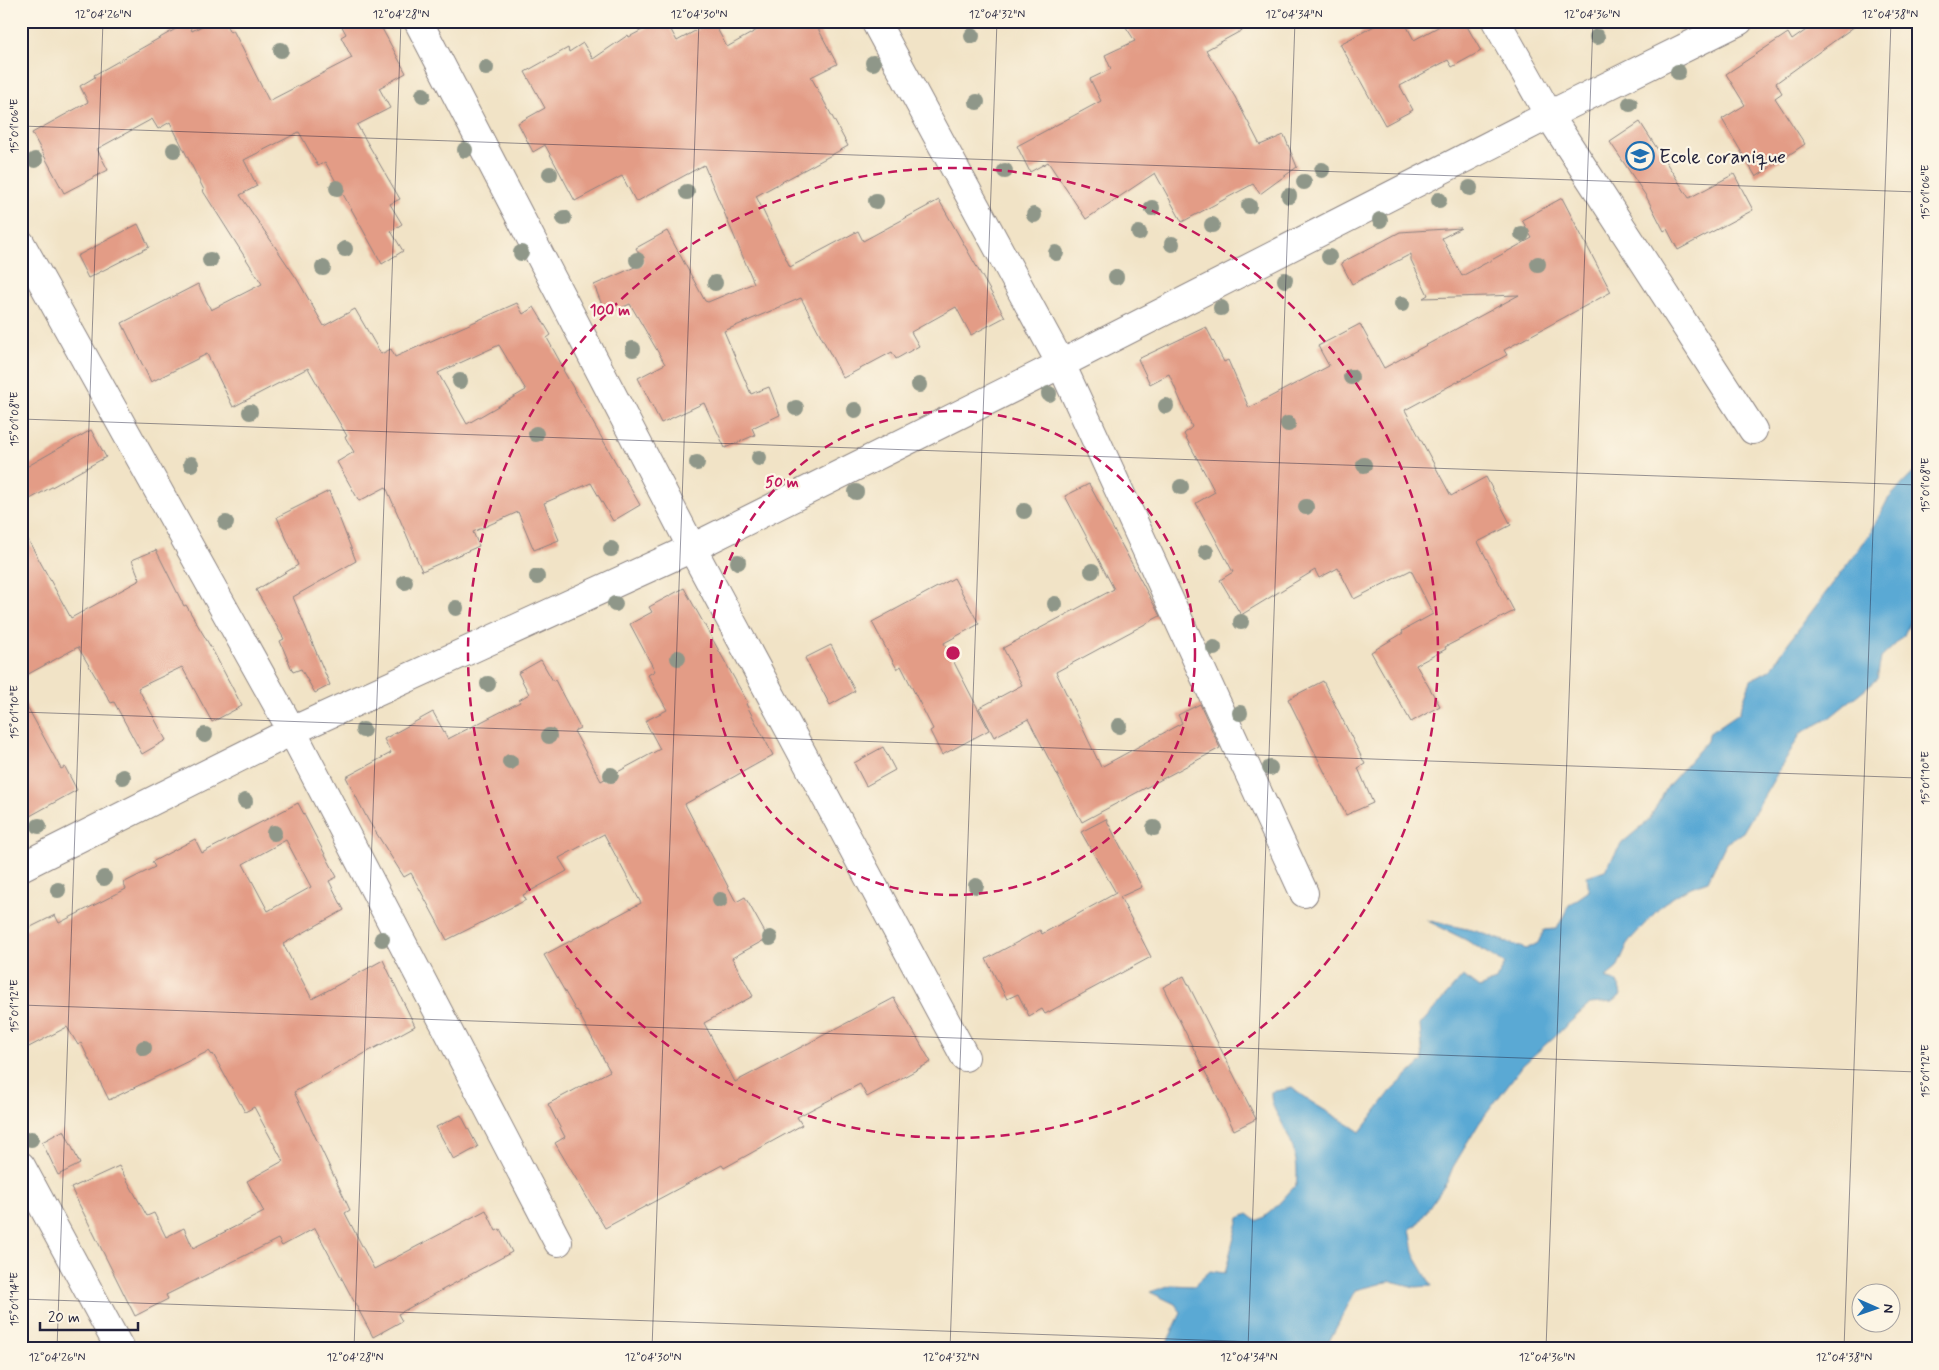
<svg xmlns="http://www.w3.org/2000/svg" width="1939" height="1370" font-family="Mynerve,sans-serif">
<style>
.water{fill:#5aa9d4;stroke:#3e6688}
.building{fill:#e39c86;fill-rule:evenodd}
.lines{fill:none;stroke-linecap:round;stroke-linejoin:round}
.street-casing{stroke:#8a8280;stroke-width:30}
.street{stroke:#fff;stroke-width:28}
.tree{fill:#8f9789}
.ticks{fill:none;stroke:#22223b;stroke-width:1;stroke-opacity:0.45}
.ring{fill:none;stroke:#c2185b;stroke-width:2.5;stroke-dasharray:9 6}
.labels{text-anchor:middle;stroke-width:4.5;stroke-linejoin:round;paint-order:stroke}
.poi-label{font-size:20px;fill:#22223b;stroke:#fcf5e5;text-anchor:start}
.centre{fill:#c2185b;stroke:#fcf5e5;stroke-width:2.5}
.ring-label{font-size:15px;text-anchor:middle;font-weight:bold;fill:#c2185b;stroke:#fcf5e5;stroke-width:4.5;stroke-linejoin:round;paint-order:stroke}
.neatline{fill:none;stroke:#22223b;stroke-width:2}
.ticks-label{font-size:12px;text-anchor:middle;fill:#22223b}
</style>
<rect width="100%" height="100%" fill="#fcf5e5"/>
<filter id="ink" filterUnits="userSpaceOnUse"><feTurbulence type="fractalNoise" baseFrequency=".02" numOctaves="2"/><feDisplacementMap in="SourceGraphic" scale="10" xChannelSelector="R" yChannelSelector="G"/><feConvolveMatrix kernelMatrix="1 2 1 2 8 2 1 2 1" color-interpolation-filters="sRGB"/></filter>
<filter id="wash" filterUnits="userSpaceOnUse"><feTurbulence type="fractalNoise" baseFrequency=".0096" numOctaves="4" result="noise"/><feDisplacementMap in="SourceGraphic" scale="20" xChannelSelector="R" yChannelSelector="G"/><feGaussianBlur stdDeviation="1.12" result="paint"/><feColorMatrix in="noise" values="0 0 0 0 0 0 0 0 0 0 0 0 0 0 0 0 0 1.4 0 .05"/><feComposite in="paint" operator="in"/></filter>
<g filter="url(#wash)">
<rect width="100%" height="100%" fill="#f1e3c6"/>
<path class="water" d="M1918,468v137l-15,32 -22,21 -4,21 -48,39 -28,15 -58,99 -17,11 -18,38 -20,7 -24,15 -35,38 -12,27 -12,10 13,4 3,13 -8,7 -23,2 -67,61 -43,57 -27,45 -6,15 -30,43 -7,4 5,28 17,29 -17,1 -24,-6 -35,9 -31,59h-161l17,-36 -6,-9 -25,-12 21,-7 23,1 16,-15 15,2 14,-55 9,-4 9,7c16,-8 26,-23 39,-36 4,-23 -4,-43 -15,-64 -6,-11 -10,-15 -10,-29l21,-4c22,18 45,28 68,44l31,-41 32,-30 -3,-36 43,-49 16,12 16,-7 10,-17 -39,-24 -40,-20 50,11 50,18 12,-6 6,-13 13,-1 12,-24 20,-14 -2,-15 18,-6 17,-27 26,-22 20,-35 39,-45 1,-7 31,-21 12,-33 20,-11 17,-26 82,-109 18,-35z"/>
<g id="blocks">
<path class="building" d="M212,21h12l6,11 3,-2 36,71 83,-43 -11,-21 5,-3 -7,-13h39l28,52 -27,15 11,20 -33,17 43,74 -10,5 12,20 -11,7 12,20 -21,13 -57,-102 -7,4 -19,-34 -55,28 13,26 -17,9 57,84 27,47 31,-17 26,45 10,-5 4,8 122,-54 6,11 11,-7 17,28 -4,3 17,31 -1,1 77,135 -27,16 -22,-38 -47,20 15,37 -25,10 -16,-38 -45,20 6,14 -57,25 -36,-84 -27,14 -22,-39 17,-10 -9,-15 2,-1 -39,-68 -75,39 -26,-53 -56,28 -29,-59 76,-39 13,26 51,-26 -59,-93 1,-1 -34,-68 -12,7 -6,-10 -55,30 11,21 -44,23 -32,-60 56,-31 -8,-16 15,-9 -1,-2 94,-53 4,9zM499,345l27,45 -59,34 -29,-51z
M659,21h7l11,20 36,-20 14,26 46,-26h41l23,43 -26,13 37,69 -92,50 34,71 68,-36 5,10 76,-41 66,117 -34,18 -15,-28 -45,25 8,14 -23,13 -4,-7 -49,26 -42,-80 -77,33 27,63 18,-7 11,28 -28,13 3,7 -30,13 -21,-45 -43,20 -23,-45 27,-14 -35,-60 -24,11 -12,-30 50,-22 -8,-15 31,-17 38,70 3,1 46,-19 -50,-118 -68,37 -14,-26 -47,25 -30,-56 -12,7 -15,-29 27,-15 -20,-36 43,-24 1,4 14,-9 10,16 35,-24 1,2z
M1122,21h137l-53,29 29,47 25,48 24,-10 13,32 -37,27 -7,-10 -71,38 -27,-49 -69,46 -38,-57 -18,10 -13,-26 84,-45 -11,-22 21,-10 -6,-14 30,-14z
M1384,21h20l10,19 35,-19h15l17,30 -29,16 -4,-7 -48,26 13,24 -28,15 -45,-81z
M1819,21h43l-86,62 6,10 -7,5 30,46 -49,33 -34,-58 23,-14 -19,-31 62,-41 4,7z
M1640,122l49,76 45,-24 19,36 -75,40 -11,-21 -3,2 -18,-35 -36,-54z
M1562,198l49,94 -107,58 3,5 -102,55 46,86 35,-19 25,48 -33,17 36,69 -69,36 1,2 -30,16 24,41 -29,16 -40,-70 32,-19 -1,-2 31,-17 -22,-44 -57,29 -16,-31 -19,10 -4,-8 -74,45 -21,-35 13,-8 -37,-69 19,-11 -31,-58 8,-7 -23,-53 -19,10 -12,-25 68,-32 18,35 4,-2 21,48 80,-42 -11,-20 42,-22 24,44 135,-73 -96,3 5,-3 -17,-35v-6l-59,30 -11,-21 59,-31 61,-4 -19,10 20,38 70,-38 -10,-18z
M138,224l11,23 -61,31 -11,-22z
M91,430l15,27 -85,47v-34z
M1089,484l71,132 -104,56 45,95 81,-44 -4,-8 22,-11 20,44 -138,74 -54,-103 -34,18 -15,-29 43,-23 -19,-37 111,-59 -49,-93z
M329,491l27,70 -63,36 37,88 -15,8 -14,-24 -8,3 -13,-31 4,-2 -28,-49 42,-25 -21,-48z
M21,527l50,91 69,-38 -8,-20 24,-10 28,56 2,-1 27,46 29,55 -30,16 -30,-55 -44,21 28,52 -24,14 -28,-52 -3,1 -33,-56 -57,31z
M954,578l25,46 -35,19 45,87 -47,25 -12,-24 3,-2 -32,-63 -4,3 -25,-47z
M684,588l64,115 -2,1 27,51 -88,49 51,98 9,-5 23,41 -36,20 21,38 -49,27 31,59 159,-84 37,64 -64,35 -7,-13 -63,33 5,8 -78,43 -2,-3 -117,63 -50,-85 10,-6 -17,-33 62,-33 -33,-61 -1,1 -32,-56 97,-52 -37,-69 -45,24 8,13 -44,24 3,5 -79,40 -36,-67 -7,4 -36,-57 -22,-43 45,-24 -7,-14 49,-27 15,27 72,-37 -1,-2 10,-6 -11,-21 23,-13 12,21 2,-1 25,48 -6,3 27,50 59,-32 -15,-28 22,-11 -19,-35 7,-4 -25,-47 22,-12 -3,-5z
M831,645l24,46 -25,14 -25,-47z
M1323,681l42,83 -7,4 15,35 -27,12 -58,-116z
M21,695l40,74 4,-2 12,23 -56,31z
M883,747l12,23 -29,16 -12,-23z
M298,803l39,74 -8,4 15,29 -61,34 29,55 71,-39 32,66 -121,66 56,118 -5,3 29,56 112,-59 10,21 4,-2 12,23 -114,62 4,7 -29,16 -58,-109 -33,18 -4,-7 -112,56 2,4 -33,17 -64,-128 48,-22 28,50 7,-3 12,24 18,-9 9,20 71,-36 -17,-31 36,-20 -29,-54 -9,5 -32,-58 -1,1 -3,-4 -100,49 -28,-57 -3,2 -11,-18 -46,24v-119l34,-17 4,8 67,-34 -3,-6 32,-16 -3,-5 43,-23 7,14zM286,840l25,47 -43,24 -25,-47z
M1106,819l36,68 -22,10 31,60 -106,57 -3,-5 -13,7 -11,-22 -11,5 -21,-40 54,-29 2,4 74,-41 -35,-61z
M1184,976l72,143 -22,11 -71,-143z
M461,1115l17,32 -24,13 -18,-33z
M64,1130l16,34 -22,11 -16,-33z"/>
</g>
</g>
<g filter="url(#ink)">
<use href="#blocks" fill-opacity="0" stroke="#8a8280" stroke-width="1"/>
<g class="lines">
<defs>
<path id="street" d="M418,21l274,527 273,509
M875,21l186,343 243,529
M1496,21l53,94 204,315
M21,244l271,487 266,511
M21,867l271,-136 400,-183 369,-184 488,-249 190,-94
M21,1166l99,183"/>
</defs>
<use href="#street" class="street-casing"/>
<use href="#street" class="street"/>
</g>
<g class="tree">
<circle cx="972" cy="36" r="8"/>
<circle cx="1597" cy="37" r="8"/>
<circle cx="281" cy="50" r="8"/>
<circle cx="873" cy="63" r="8"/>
<circle cx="486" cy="68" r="8"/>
<circle cx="1678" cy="72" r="8"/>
<circle cx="423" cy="95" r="8"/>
<circle cx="977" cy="102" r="8"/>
<circle cx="1630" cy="104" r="8"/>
<circle cx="174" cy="150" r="8"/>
<circle cx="465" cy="150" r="8"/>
<circle cx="35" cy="160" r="8"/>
<circle cx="1322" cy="170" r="8"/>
<circle cx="1005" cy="171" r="8"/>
<circle cx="550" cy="174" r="8"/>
<circle cx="1304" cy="182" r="8"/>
<circle cx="337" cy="188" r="8"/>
<circle cx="1470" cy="188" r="8"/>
<circle cx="687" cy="192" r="8"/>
<circle cx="1289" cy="196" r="8"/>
<circle cx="1439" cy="200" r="8"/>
<circle cx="876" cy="201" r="8"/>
<circle cx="1249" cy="206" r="8"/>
<circle cx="1152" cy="208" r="8"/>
<circle cx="1034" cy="215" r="8"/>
<circle cx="564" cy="218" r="8"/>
<circle cx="1380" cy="220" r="8"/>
<circle cx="1212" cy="225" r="8"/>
<circle cx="1139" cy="233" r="8"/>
<circle cx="1522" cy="234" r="8"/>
<circle cx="1172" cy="244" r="8"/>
<circle cx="345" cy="249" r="8"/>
<circle cx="521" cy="253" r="8"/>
<circle cx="1056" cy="253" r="8"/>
<circle cx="1329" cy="257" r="8"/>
<circle cx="210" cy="260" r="8"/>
<circle cx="637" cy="260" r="8"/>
<circle cx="1538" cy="264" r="8"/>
<circle cx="323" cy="268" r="8"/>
<circle cx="1116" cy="277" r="8"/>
<circle cx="1285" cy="280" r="8"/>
<circle cx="715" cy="283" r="8"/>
<circle cx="1402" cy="304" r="8"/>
<circle cx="1221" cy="308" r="8"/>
<circle cx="633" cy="349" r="8"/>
<circle cx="1351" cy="377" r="8"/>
<circle cx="460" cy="381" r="8"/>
<circle cx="919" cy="385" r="8"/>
<circle cx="1049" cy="394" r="8"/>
<circle cx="1166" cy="406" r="8"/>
<circle cx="796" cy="408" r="8"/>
<circle cx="855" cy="410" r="8"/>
<circle cx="250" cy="412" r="8"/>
<circle cx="1288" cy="424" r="8"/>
<circle cx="536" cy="434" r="8"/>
<circle cx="759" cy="458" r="8"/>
<circle cx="697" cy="463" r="8"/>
<circle cx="191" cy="464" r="8"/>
<circle cx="1364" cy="465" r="8"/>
<circle cx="1181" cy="487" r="8"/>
<circle cx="856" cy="492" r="8"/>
<circle cx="1306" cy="507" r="8"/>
<circle cx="1024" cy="511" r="8"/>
<circle cx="226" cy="523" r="8"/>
<circle cx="611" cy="549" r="8"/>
<circle cx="1206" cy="552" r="8"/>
<circle cx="738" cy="562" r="8"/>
<circle cx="1092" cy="571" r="8"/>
<circle cx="537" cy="577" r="8"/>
<circle cx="405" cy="582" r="8"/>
<circle cx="615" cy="604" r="8"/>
<circle cx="1055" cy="604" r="8"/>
<circle cx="456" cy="608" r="8"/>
<circle cx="1241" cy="622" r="8"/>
<circle cx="1214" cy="648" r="8"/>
<circle cx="678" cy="658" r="8"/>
<circle cx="488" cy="684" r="8"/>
<circle cx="1240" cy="713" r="8"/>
<circle cx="1119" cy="726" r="8"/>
<circle cx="363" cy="730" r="8"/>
<circle cx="205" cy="735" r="8"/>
<circle cx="549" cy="736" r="8"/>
<circle cx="510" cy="762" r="8"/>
<circle cx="1270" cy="768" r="8"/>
<circle cx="611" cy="775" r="8"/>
<circle cx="123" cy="777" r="8"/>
<circle cx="245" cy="801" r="8"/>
<circle cx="39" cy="826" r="8"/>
<circle cx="1154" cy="828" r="8"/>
<circle cx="274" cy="833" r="8"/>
<circle cx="104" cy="878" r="8"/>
<circle cx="976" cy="886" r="8"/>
<circle cx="58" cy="890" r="8"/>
<circle cx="720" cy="900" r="8"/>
<circle cx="770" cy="938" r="8"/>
<circle cx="382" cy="939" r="8"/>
<circle cx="144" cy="1048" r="8"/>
<circle cx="31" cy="1139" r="8"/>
</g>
</g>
<path class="ticks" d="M21,126l1897,66M21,419l1897,66M21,712l1897,66M21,1005l1897,67M21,1299l1438,50M57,1349l46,-1328M354,1349l47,-1328M652,1349l47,-1328M950,1349l47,-1328M1248,1349l47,-1328M1546,1349l47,-1328M1844,1349l47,-1328"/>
<g class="ring">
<circle cx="953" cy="653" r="242"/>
<circle cx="953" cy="653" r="485"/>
</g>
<defs>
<symbol id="school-ring" viewBox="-11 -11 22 22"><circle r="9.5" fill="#fcf5e5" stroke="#1f6fb2" stroke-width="1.5"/><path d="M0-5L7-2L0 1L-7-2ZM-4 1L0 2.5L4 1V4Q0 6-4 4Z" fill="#1f6fb2"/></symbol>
</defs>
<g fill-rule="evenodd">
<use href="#school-ring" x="1624" y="140" width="32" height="32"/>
</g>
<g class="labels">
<g class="poi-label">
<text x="1659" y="163">Ecole coranique</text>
</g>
</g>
<circle cx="953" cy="653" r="8" class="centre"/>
<g class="ring-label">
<text x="610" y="315">100 m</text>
<text x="782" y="487">50 m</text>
</g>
<rect width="1939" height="1370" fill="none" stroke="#fcf5e5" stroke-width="55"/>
<g transform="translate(1876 1308) rotate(92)"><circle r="24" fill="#fcf5e5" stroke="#a5a1a1"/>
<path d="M0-4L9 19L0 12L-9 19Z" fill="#1f6fb2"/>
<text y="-8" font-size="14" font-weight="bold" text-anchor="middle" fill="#22223b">N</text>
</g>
<path d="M40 1322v8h98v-8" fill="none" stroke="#22223b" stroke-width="2.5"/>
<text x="48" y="1322" font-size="15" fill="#22223b" stroke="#fcf5e5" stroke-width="4" paint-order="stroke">20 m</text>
<rect x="28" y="28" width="1884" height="1314" class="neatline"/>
<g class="ticks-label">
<text x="103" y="18">12°04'26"N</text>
<text x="401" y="18">12°04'28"N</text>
<text x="699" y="18">12°04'30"N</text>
<text x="997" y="18">12°04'32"N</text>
<text x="1294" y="18">12°04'34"N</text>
<text x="1592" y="18">12°04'36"N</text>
<text x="1890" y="18">12°04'38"N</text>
<text transform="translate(14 126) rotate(-90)" y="4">15°01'06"E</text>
<text transform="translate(1925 192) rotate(-90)" y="4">15°01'06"E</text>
<text transform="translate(14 419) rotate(-90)" y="4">15°01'08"E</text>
<text transform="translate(1925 485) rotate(-90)" y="4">15°01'08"E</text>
<text transform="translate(14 712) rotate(-90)" y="4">15°01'10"E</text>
<text transform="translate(1925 778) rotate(-90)" y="4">15°01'10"E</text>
<text transform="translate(14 1006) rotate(-90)" y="4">15°01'12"E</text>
<text transform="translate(1925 1071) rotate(-90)" y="4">15°01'12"E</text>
<text transform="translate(14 1299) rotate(-90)" y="4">15°01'14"E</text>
<text x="57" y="1361">12°04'26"N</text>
<text x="355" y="1361">12°04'28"N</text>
<text x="653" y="1361">12°04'30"N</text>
<text x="951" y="1361">12°04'32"N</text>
<text x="1249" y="1361">12°04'34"N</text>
<text x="1547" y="1361">12°04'36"N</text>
<text x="1844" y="1361">12°04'38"N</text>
</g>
</svg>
